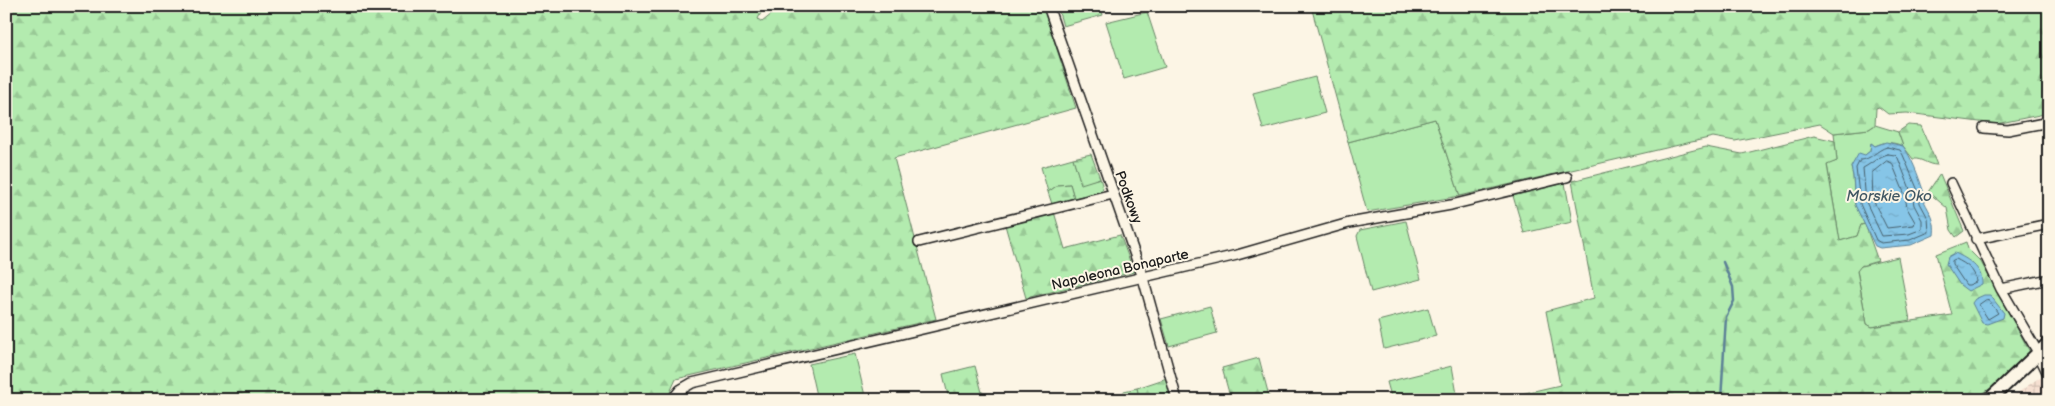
<svg xmlns="http://www.w3.org/2000/svg" width="2055" height="406" font-family="'Balsamiq Sans',sans-serif">
<style>
.industrial{fill:url(#industrial-grid)}
.grass{fill:#b3ebaf;stroke:#688466}
.forest{fill:url(#forest-firs);stroke:#688466}
.water{fill:url(#water-ripples);stroke:#5c8196}
.lines{fill:none;stroke-linecap:round;stroke-linejoin:round}
.shore{stroke:#46606d;stroke-width:1}
.stream{stroke:#5c8196;stroke-width:2.5}
.street-casing{stroke:#1c1c1c;stroke-width:12}
.secondary-casing{stroke:#1c1c1c;stroke-width:16}
.street{stroke:#fcf5e5;stroke-width:9}
.secondary{stroke:#fcf5e5;stroke-width:12}
.labels{text-anchor:middle;stroke-width:4;stroke-linejoin:round;paint-order:stroke}
.street-label{font-size:14px;fill:#1c1c1c;stroke:#fcf5e5}
.water-label{font-size:15px;font-style:italic;fill:#415763;stroke:#fcf5e5}
</style>
<defs>
<pattern id="industrial-grid" width="8" height="8" patternUnits="userSpaceOnUse" patternTransform="scale(1.25)"><rect width="8" height="8" fill="#f6e0d1"/><path d="M0 4h8M4 0v8" fill="none" stroke="#d2c0b3"/></pattern>
<pattern id="forest-firs" width="22" height="20" patternUnits="userSpaceOnUse" patternTransform="scale(1.25)"><rect width="22" height="20" fill="#b3ebaf"/><path d="M5 1l3.5 6h-7zM16 11l3.5 6h-7z" fill="#99c996"/></pattern>
<pattern id="water-ripples" width="26" height="14" patternUnits="userSpaceOnUse" patternTransform="scale(1.25)"><rect width="26" height="14" fill="#86c5e7"/><path d="M2 4q2-2 4 0t4 0M15 11q2-2 4 0t4 0" fill="none" stroke="#73a9c6"/></pattern>
</defs>
<rect width="100%" height="100%" fill="#fcf5e5"/>
<filter id="ink" filterUnits="userSpaceOnUse"><feTurbulence type="fractalNoise" baseFrequency=".02" numOctaves="2"/><feDisplacementMap in="SourceGraphic" scale="10" xChannelSelector="R" yChannelSelector="G"/><feConvolveMatrix kernelMatrix="1 2 1 2 8 2 1 2 1" color-interpolation-filters="sRGB"/></filter>
<g filter="url(#ink)">
<path class="industrial" d="M2040,377h3l6,12v11h-41z"/>
<path class="grass" d="M1057,6h43l3,9 -40,11z
M1147,12l18,55 -41,12 -18,-57z
M1315,77l10,36 -62,16 -10,-36z
M1435,119l25,77 -93,16 -19,-70z
M1875,125l23,7 5,14c-10,-4 -18,-5 -28,0l-4,-3 -1,8 -19,16 2,9 2,29 10,19 -4,1 -4,11 -17,5 -13,-77 10,-3 -3,-28 35,-4z
M1073,158l8,25 19,-5 3,10 -2,3 -27,7 -4,-14 -12,1 -10,7 -7,-25z
M1406,221l15,58 -50,13 -14,-56 3,-6z
M1898,257l12,63 -38,7 -5,-3 -10,-54 4,-4z
M1210,306l7,27 -48,13 -8,-27z
M1428,308l8,28 -52,13 -6,-28z
M855,354l11,46h-49l-8,-36z
M1452,366l6,34h-66l-5,-18z
M1137,388l3,12h-34l16,-5 2,-4z"/>
<path class="forest" d="M6,6h758l-6,13 4,3 20,-16h261l33,102 -182,50 42,161 -260,60 -9,20 -661,1z
M1311,6h738v107l-53,11 -89,-11 -19,1 -9,-7 -3,1 -1,17 -6,4 -35,4 -14,-9 -85,17 -22,-4 -253,59 -25,-77 -87,23z
M1908,125l13,1 16,39c-10,0 -15,-7 -24,-6l-10,-13 -5,-14z
M1814,136l21,5 2,20 -10,4 13,76 17,-5 4,-11 4,-1 13,37 -17,5 -4,5 10,53 5,3 80,-12 -16,-61 30,-12 2,7 13,13 49,90 -36,34 -21,14h-478l65,-15 -14,-74 48,-13 -22,-117 134,-34 36,7z
M1091,154l9,24 -19,6 -8,-26z
M1940,174l24,57 -8,6 -5,-7 -4,-22 -19,-16z
M1565,183l7,39 -48,11 -11,-37z
M1070,184l4,14 -22,6 -4,-12 10,-7z
M1054,212l11,37 55,-14 14,37 -108,26 -21,-73z
M1259,358l11,42h-39l-9,-32z
M975,366l8,30 -15,4h-19l-6,-26z
M1167,378l4,22h-31l-3,-12z"/>
<path class="water" d="M1886,142l17,4c9,12 15,29 20,44 1,4 0,7 1,11 6,12 12,19 10,34l-23,10 -31,3 -5,-2 -20,-41 -2,-29 -2,-9 8,-14 6,2 5,-4 1,-8 4,3z
M1955,253c13,6 28,15 27,31l-14,7 -8,-6 -14,-21 2,-7z
M1984,295h6l14,18 -1,5 -16,6 -5,-1 -10,-20 3,-4z"/>
<g class="lines">
<path class="shore" d="M1887,147l13,3 3,5 16,38 1,10 8,15 1,14 -19,8 -29,3 -5,-3 -16,-36 -4,-36 4,-8c11,0 16,-10 27,-13z
M1888,154l7,1 3,3 14,36 2,11 8,15v9l-13,5 -27,2 -16,-34 -3,-34c8,-4 16,-12 25,-14z
M1887,161l5,2 13,32 2,13 8,14 -1,3 -27,3 -14,-28 -1,-27z
M1956,259c10,5 20,11 20,23l-7,3h-3l-14,-21v-3z
M1986,300l3,1 9,12 -10,6 -9,-14z"/>
<path class="stream" d="M1721,400l5,-83 8,-16 -1,-14 -10,-25"/>
<defs>
<path id="street" d="M1048,6l95,272 34,122
M1984,128l24,2 41,-8
M1951,183l50,106 35,60 13,27
M1976,239l73,-15
M919,242l194,-48
M2001,289l48,-10
M672,400l8,-10 12,-7 545,-128 112,-32 102,-18 116,-28"/>
<path id="secondary" d="M1989,400l60,-57"/>
</defs>
<use href="#street" class="street-casing"/>
<use href="#secondary" class="secondary-casing"/>
<use href="#street" class="street"/>
<use href="#secondary" class="secondary"/>
</g>
</g>
<g class="labels">
<g class="street-label">
<text transform="translate(1129 197) rotate(70)" y="5">Podkowy</text>
<text transform="translate(1120 269) rotate(-13)" y="5">Napoleona Bonaparte</text>
</g>
<g class="water-label">
<text x="1889" y="201">Morskie Oko</text>
</g>
</g>
<rect width="2055" height="406" fill="none" stroke="#fcf5e5" stroke-width="25"/>
<rect x="12" y="12" width="2030" height="381" fill="none" stroke="#1c1c1c" stroke-width="2" filter="url(#ink)"/>
</svg>
